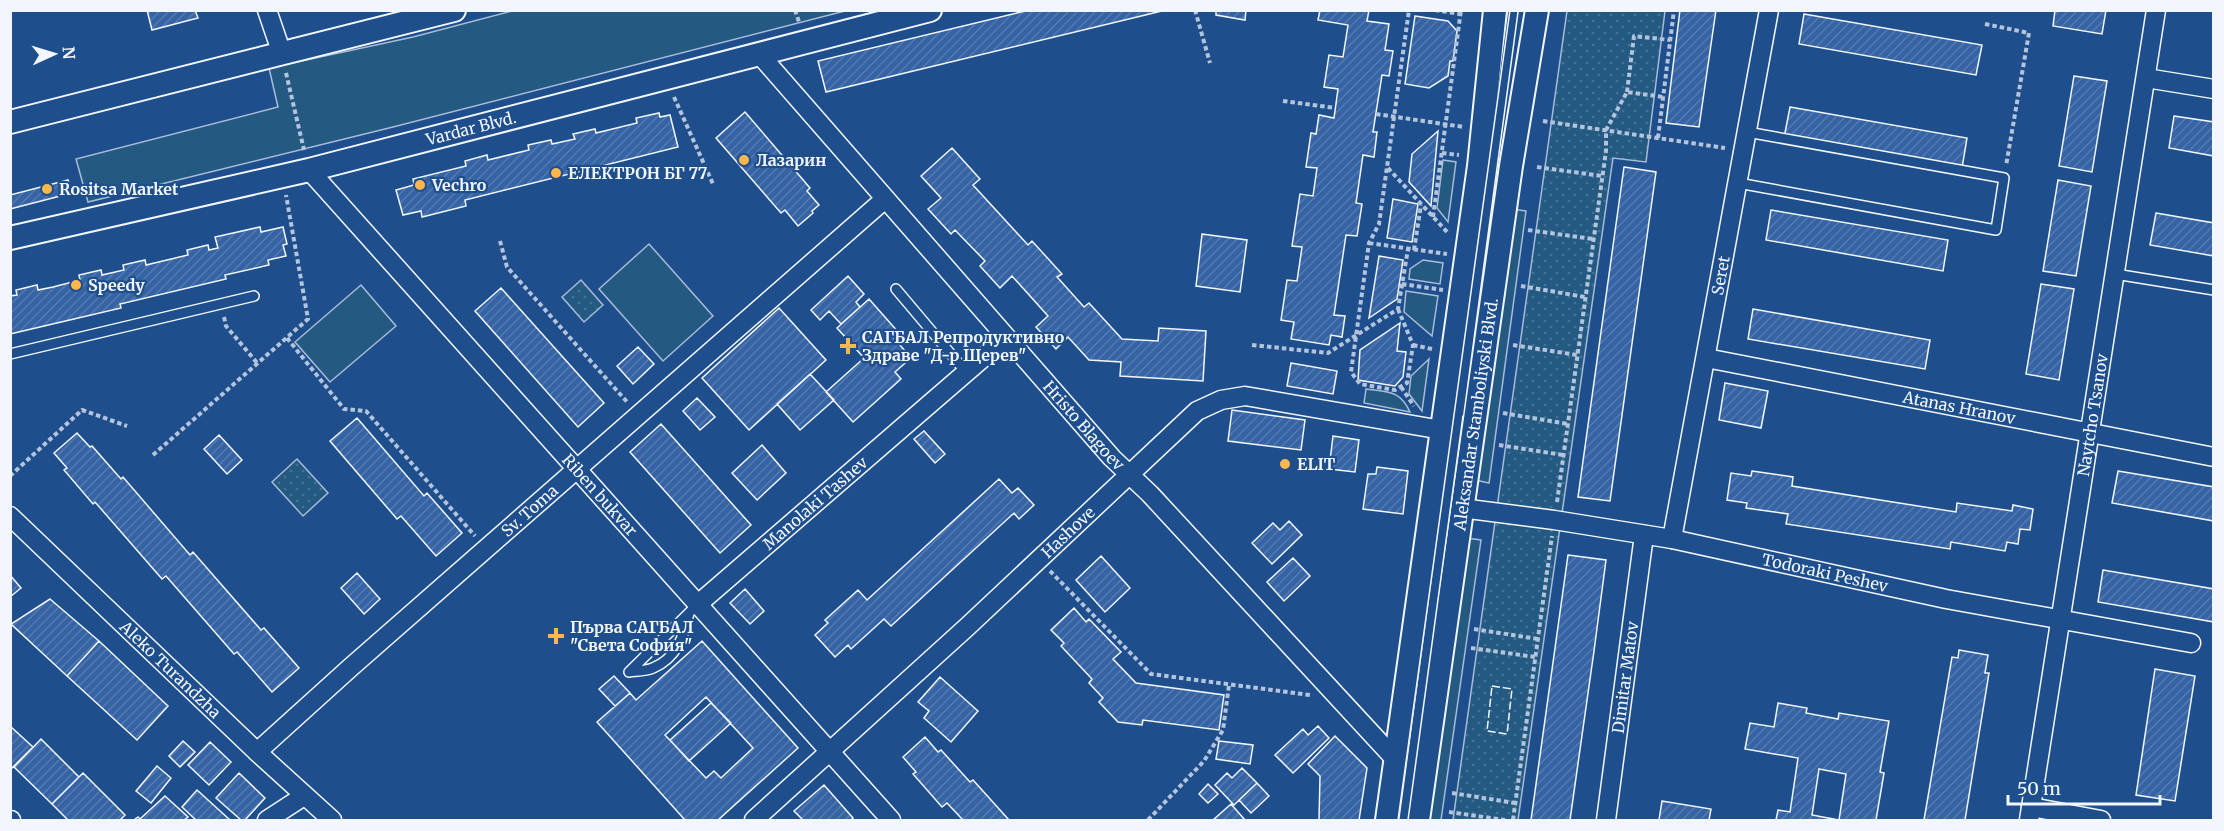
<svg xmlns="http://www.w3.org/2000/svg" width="2224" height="831" font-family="Merriweather,serif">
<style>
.green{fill:#245a82;stroke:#a8bbd7;stroke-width:1.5}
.park{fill:url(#park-dots);stroke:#a8bbd7;stroke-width:1.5}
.building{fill:url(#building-hatch);stroke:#f2f6ff;stroke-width:1.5;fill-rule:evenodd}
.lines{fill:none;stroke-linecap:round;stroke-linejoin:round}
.service-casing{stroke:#f2f6ff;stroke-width:12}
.minor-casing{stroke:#f2f6ff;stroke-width:21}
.tertiary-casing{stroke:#f2f6ff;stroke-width:26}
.path{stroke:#b3c4dc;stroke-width:4;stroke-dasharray:4.5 3;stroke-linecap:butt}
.service{stroke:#1f4e8c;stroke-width:9}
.minor{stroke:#1f4e8c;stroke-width:18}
.tertiary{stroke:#1f4e8c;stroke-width:22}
.tram{stroke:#f2f6ff;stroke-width:1.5}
.fence{stroke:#f2f6ff;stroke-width:1.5;stroke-dasharray:8 3;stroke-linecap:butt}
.poi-dot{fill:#ffb74d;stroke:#1f4e8c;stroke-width:2}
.labels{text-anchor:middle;stroke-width:4.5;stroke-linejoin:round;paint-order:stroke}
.street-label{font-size:16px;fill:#f2f6ff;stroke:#1f4e8c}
.poi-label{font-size:16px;font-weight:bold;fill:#f2f6ff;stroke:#1f4e8c;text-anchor:start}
</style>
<defs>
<pattern id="park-dots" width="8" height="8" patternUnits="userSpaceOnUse" patternTransform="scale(1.5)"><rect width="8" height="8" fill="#245a82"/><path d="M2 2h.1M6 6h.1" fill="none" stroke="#447295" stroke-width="1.8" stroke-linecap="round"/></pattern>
<pattern id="building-hatch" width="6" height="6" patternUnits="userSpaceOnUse" patternTransform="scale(1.5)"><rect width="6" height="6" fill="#3563a3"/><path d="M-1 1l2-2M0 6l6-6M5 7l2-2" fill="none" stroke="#537ab1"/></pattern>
</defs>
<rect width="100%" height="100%" fill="#1f4e8c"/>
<path class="green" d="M516,10l329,1 -452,116 -305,75 -12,-43 202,-52 -9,-39 144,-31z
M1443,160l13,2 -8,60 -11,-14z
M1512,209l14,2 -37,272 -14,-3z
M649,244l64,72 -50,45 -64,-72z
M1423,260l20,3 -3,21 -31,-5 1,-10z
M361,285l35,41 -66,56 -35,-40z
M1406,291l32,5 -6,40 -28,-24z
M1429,359l-7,52 -13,-17 2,-18z
M1366,389c22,3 34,1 44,23l-46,-9z
M1466,538l15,2 -40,280h-14z"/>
<path class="park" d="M1567,11h98l-19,151 -33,-4 -95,662h-65z
M581,280l22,25 -19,17 -22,-25z
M297,459l31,34 -25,23 -31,-34z"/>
<path class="building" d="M147,10h48l3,8 -46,12z
M1029,10h137l-340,82 -8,-31z
M1216,10h30l-1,10 -29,-5z
M1320,10h49l-2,11 22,3 -4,26 8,1 -4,25 -7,-1 -9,57h4l-3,25 -11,-2 -7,48 6,1 -5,32 -11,-1 -12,80 11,1 -3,21 -11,-2 -2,10 -38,-6 3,-17 -13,-2 6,-40 10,1 5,-34 -10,-1 8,-52 13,2 4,-28 -11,-1 5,-34 5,1 3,-19 15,3 4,-29 -14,-2 5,-32 14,2 5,-32 -30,-5z
M1680,10h36l-17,117 -33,-4z
M2055,10h51l-4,24 -49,-8z
M1804,14l178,31 -6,30 -177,-31z
M1415,16l33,5 9,10 -4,30h-3l-2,15 -19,12 -24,-4z
M2074,76l33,5 -15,91 -33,-6z
M1790,107l177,31 -5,30 -178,-30z
M745,112l65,76 -3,3 12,14 -7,6 1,2 -15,13 -13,-16 -4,3 -65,-75z
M659,113l1,4 10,-2 8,32 -213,53 1,6 -44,11 -1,-6 -18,4 -7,-25 18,-5 -1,-6 53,-13 -1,-5 22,-6 1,5 41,-10 -1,-5 23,-5 1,4 23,-5 -2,-5 22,-5 1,4 41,-10 -1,-5z
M2174,116l40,6v34l-45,-8z
M1438,131l-7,75 -22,-24 3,-28z
M952,148l28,31 -7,6 55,60 4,-4 30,33 -5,3 27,30 5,-4 33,36 36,2 1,-13 47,3 -3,50 -83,-5 1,-14 -32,-2 -21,-23 -12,12 -20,-22 12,-11 -36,-40 -12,12 -20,-22 5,-5 -30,-31 -4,4 -23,-25 13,-11 -20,-22z
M1624,167l32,5 -46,329 -32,-4z
M68,180l4,13 -62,16v-14z
M2058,180l33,6 -15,90 -33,-5z
M1393,199l25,5 -6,38 -25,-4z
M1771,210l177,30 -5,31 -177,-31z
M2156,213l58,10v33l-64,-11z
M260,227l1,5 22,-5 4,17 -4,1 3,11 -18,4 1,5 -44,10 1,4 -106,25 1,4 -111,26v-38l7,-1 -1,-5 21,-5 1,5 15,-3 27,-7 -1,-5 22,-5 1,5 22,-5 -1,-5 22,-5 1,5 42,-10 -1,-5 21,-5 1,5 9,-2 -3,-11z
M1202,234l45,6 -7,52 -44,-6z
M1379,256l24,4 -6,39 -28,19z
M848,276l16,18 -8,8 4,5 -19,17 -12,-13 -9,9 -9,-10z
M2041,284l33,5 -15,91 -33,-6z
M501,288l103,115 -26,24 -103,-116z
M869,299l30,34 -5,5 17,20 -16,14 6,7 -48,43 -27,-30 38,-34 -27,-30z
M779,308l47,52 -77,70 -47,-52z
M1753,309l177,31 -5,29 -177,-30z
M1400,323l-3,28 9,1 -3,25 -8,9 -37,-6 2,-30z
M638,347l16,17 -21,20 -16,-18z
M1291,363l46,8 -4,23 -46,-8z
M810,374l24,26 -34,30 -23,-26z
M1725,383l43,8 -7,37 -42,-8z
M697,398l18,19 -15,13 -17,-19z
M1232,410l73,10 -4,30 -73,-9z
M357,418l67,78 3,-3 35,40 -26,23 -35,-40 -4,3 -67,-78z
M661,424l90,101 -31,28 -90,-101z
M924,431l21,23 -10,9 -21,-24z
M77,433l13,14 2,-1 29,33 2,-2 67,78 3,-3 68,78 3,-2 35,40 -27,24 -35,-40 -3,2 -68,-78 -4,3 -67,-77 -2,2 -29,-34 3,-2 -13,-15z
M219,435l23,25 -15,14 -23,-25z
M1333,436l26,4 -4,32 -26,-3z
M762,445l24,28 -29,27 -25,-27z
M1377,467l31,4 -5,43 -40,-5 5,-35h8z
M1752,471l41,6 -1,9 164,26 1,-9 55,8 1,-6 20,4 -3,21 -10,-1 -2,15 -11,-2 -2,9 -54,-9 -1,7 -164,-25 2,-10 -42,-6 1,-5 -20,-3 4,-27 20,3z
M2118,471l96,16v34l-102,-18z
M999,479l13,14 6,-5 16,17 -15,14 -5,-6 -123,113 -7,-7 -33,30 -3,-4 -13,12 -20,-22 13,-12 -3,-3 33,-30 9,10z
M1289,521l13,14 -30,29 -20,-21 21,-20 7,7z
M1568,555l38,5 -12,91 -24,169h-39z
M1101,556l29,32 -25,24 -29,-32z
M1293,558l17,18 -26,25 -17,-19z
M2103,570l111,19v33l-116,-20z
M357,573l23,26 -16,15 -23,-26z
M10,575l11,13 -11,9z
M745,589l19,22 -14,13 -20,-21z
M50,599l49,42 -32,35 -56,-52z
M1074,608l12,14 3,-3 32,33 -8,7 23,24 88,12 -5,35 -76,-10 -1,5 -24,-3 -19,-20 4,-4 -14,-15 3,-4 -31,-33 3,-3 -13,-13z
M99,641l69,65 -31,34 -70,-64z
M702,641l96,107 -80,72h-33l-88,-98 33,-29 6,7zM706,697l47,51 -32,30 -7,-7 -8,7 -41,-43z
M1959,650l29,5 -3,18h4l-24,147h-41l28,-163 6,1z
M2155,669l40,7 -20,125 -39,-6z
M614,676l16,17 -15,13 -16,-17z
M940,677l38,34 -27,31 -27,-24 5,-7 -11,-9z
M711,703l20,20 -42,38 -19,-21z
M1778,703l29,5 -1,5 32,6 1,-6 50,8 -9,51 4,1 -8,47h-100l2,-10 12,2 8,-54 -53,-9 5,-26 24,4zM1819,769l27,5 -7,46 -27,-5z
M10,726l23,21 -23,23z
M1318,726l11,12 -36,35 -18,-18 28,-26 5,6z
M1335,736l32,32 -8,52h-40l1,-44 -12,-12z
M925,737l13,15 3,-2 29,32 3,-2 36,40h-46l-16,-17 -5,4 -29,-33 3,-2 -13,-15z
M41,739l38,38 -27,27 -38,-37z
M183,741l12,11 -15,15 -11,-11z
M1219,741l34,4 -3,19 -34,-5z
M210,742l21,20 -22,23 -21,-20z
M157,766l14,12 -20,25 -15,-12z
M1242,768l15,15 -23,22 -19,-20 12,-12 5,5z
M83,773l42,42 -5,5h-52l-16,-16z
M239,773l26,25 -20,22h-4l-25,-22z
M1257,783l12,13 -18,17 -12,-13z
M1208,784l10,10 -10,9 -9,-9z
M824,785l29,33 -2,2h-48l-9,-9z
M197,790l33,30h-34l-14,-13z
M165,796l23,21 -4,3h-50l4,-3 2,2z
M1662,801l49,8 -2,11h-50z
M1231,804l14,16h-32z"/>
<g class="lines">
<defs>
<path id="service" d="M1738,183l258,47 8,-52 -257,-46
M2115,274l99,16
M896,289l70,83
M10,354l244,-58
M629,672l68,-67
M629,672c7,-1 17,-1 24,-4 24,-10 31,-32 36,-55
M1404,820l109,-810"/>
<g id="minor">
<path d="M267,10l15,44"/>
<path id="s1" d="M760,55l352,403 38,36 245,265"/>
<path d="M2146,78l68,11"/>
<path id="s2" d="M309,170l582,650"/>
<path id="s3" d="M1706,358l508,99"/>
<path id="s4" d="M1461,508l93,12 118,19 274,60 245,44"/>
<path id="s5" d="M10,516l247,236 75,68"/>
<path id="s6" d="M1672,539l97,-529"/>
<path id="s7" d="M697,605l309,-267"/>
<path id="s8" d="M257,752l94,-85 534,-468"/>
<path d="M2031,807l70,13"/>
<path d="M10,820h1"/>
<path d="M267,820l37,-24"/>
<path id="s9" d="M754,820l213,-193 230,-216 24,-11 24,-4 197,34"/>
<path id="s10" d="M1606,820l38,-285"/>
<path id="s11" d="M2029,820l127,-810"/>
</g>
<g id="tertiary">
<path d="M10,122l444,-112"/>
<path id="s12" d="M10,238l299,-68 621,-160"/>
<path d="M1387,820l92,-654 16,-156"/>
<path id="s13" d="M1418,820l93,-654 26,-156"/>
</g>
</defs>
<use href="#service" class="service-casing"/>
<use href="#minor" class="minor-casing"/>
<use href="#tertiary" class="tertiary-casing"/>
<path class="path" d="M795,10l4,12
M1195,10l15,53
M1435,10l25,4
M1985,24l44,9 -23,133
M286,73l18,77
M1627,92l7,-56 36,4
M674,97l39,87
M1283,101l52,7
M1376,114l88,13
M1543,121l182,27
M1658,138l16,-128
M1442,153l17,2
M1537,167l65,9
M1388,168l60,65
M1433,217l28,-207
M1528,230l65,9
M500,241l7,26 121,136
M1369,243l78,11
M1414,250l7,-45
M1402,284l41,6
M1521,286l64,11
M1398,309l15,36 -6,38 -12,7 -35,-6 -9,-12 18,-129 10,-19 30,-214
M224,317l2,9 32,38
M287,338l57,71 22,2 109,125
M1252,345l76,8 70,-44 10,-60
M1413,345l19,4
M1513,345l64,10
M1401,387l13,19
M1503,413l65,11
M1499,445l64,10
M153,455l155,-136 -22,-124
M10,476l72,-66 45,16
M1557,502l49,-351v-21l21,-38 36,5
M1050,571l101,103 159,21
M1474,629l64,10
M1471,648l64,9
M1452,793l63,10
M1449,812l56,8
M1148,820l56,-59 19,-31 6,-45
M1513,820l39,-284"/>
<use href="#service" class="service"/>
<use href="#minor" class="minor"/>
<use href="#tertiary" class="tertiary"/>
<path class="tram" d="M1398,820l112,-810
M1408,820l55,-404"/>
<path class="fence" d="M1492,686l20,3 -5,45 -20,-3z"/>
</g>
<g class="poi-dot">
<circle cx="744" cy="160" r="6"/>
<circle cx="556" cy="173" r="6"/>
<circle cx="420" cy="185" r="6"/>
<circle cx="47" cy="189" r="6"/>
<circle cx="76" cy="285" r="6"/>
<path d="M845 337h6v6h6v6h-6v6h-6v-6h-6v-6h6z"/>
<circle cx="1285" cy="464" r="6"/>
<path d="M553 627h6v6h6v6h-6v6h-6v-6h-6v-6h6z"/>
</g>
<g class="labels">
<g class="street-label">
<text dy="6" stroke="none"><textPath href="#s12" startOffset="474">Vardar Blvd.</textPath></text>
<text dy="6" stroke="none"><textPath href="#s6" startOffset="268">Seret</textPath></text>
<text dy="6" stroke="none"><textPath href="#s3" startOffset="258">Atanas Hranov</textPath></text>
<text dy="6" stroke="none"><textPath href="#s13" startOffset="410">Aleksandar Stamboliyski Blvd.</textPath></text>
<text dy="6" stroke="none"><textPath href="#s11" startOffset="410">Naytcho Tsanov</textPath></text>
<text dy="6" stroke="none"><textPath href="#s1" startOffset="492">Hristo Blagoev</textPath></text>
<text dy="6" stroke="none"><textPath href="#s2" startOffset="436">Riben bukvar</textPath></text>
<text dy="6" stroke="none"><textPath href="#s7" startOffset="156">Manolaki Tashev</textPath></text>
<text dy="6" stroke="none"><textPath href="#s8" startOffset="364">Sv. Toma</textPath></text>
<text dy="6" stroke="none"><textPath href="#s9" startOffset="426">Hashove</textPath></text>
<text dy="6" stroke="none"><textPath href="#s4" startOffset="370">Todoraki Peshev</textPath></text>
<text dy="6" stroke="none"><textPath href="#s5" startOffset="222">Aleko Turandzha</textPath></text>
<text dy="6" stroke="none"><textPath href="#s10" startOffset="144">Dimitar Matov</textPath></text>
</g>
<g class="poi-label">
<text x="756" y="166">Лазарин</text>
<text x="568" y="179">ЕЛЕКТРОН БГ 77</text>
<text x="432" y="191">Vechro</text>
<text x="59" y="195">Rositsa Market</text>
<text x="88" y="291">Speedy</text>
<text x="862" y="343">САГБАЛ Репродуктивно<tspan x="862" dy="18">Здраве "Д-р Щерев"</tspan></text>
<text x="1297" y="470">ELIT</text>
<text x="570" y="633">Първа САГБАЛ<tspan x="570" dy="18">"Света София"</tspan></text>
</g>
</g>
<rect width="2224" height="831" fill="none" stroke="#f2f6ff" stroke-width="24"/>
<g transform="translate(54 54) rotate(86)" stroke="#1f4e8c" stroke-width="4.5" paint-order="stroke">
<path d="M0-4.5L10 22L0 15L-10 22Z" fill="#f2f6ff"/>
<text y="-9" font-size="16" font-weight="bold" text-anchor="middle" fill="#f2f6ff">N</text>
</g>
<path d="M2008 795v9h152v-9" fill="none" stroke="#f2f6ff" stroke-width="3"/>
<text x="2017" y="795" font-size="18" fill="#f2f6ff" stroke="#1f4e8c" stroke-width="4.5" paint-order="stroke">50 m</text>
</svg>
